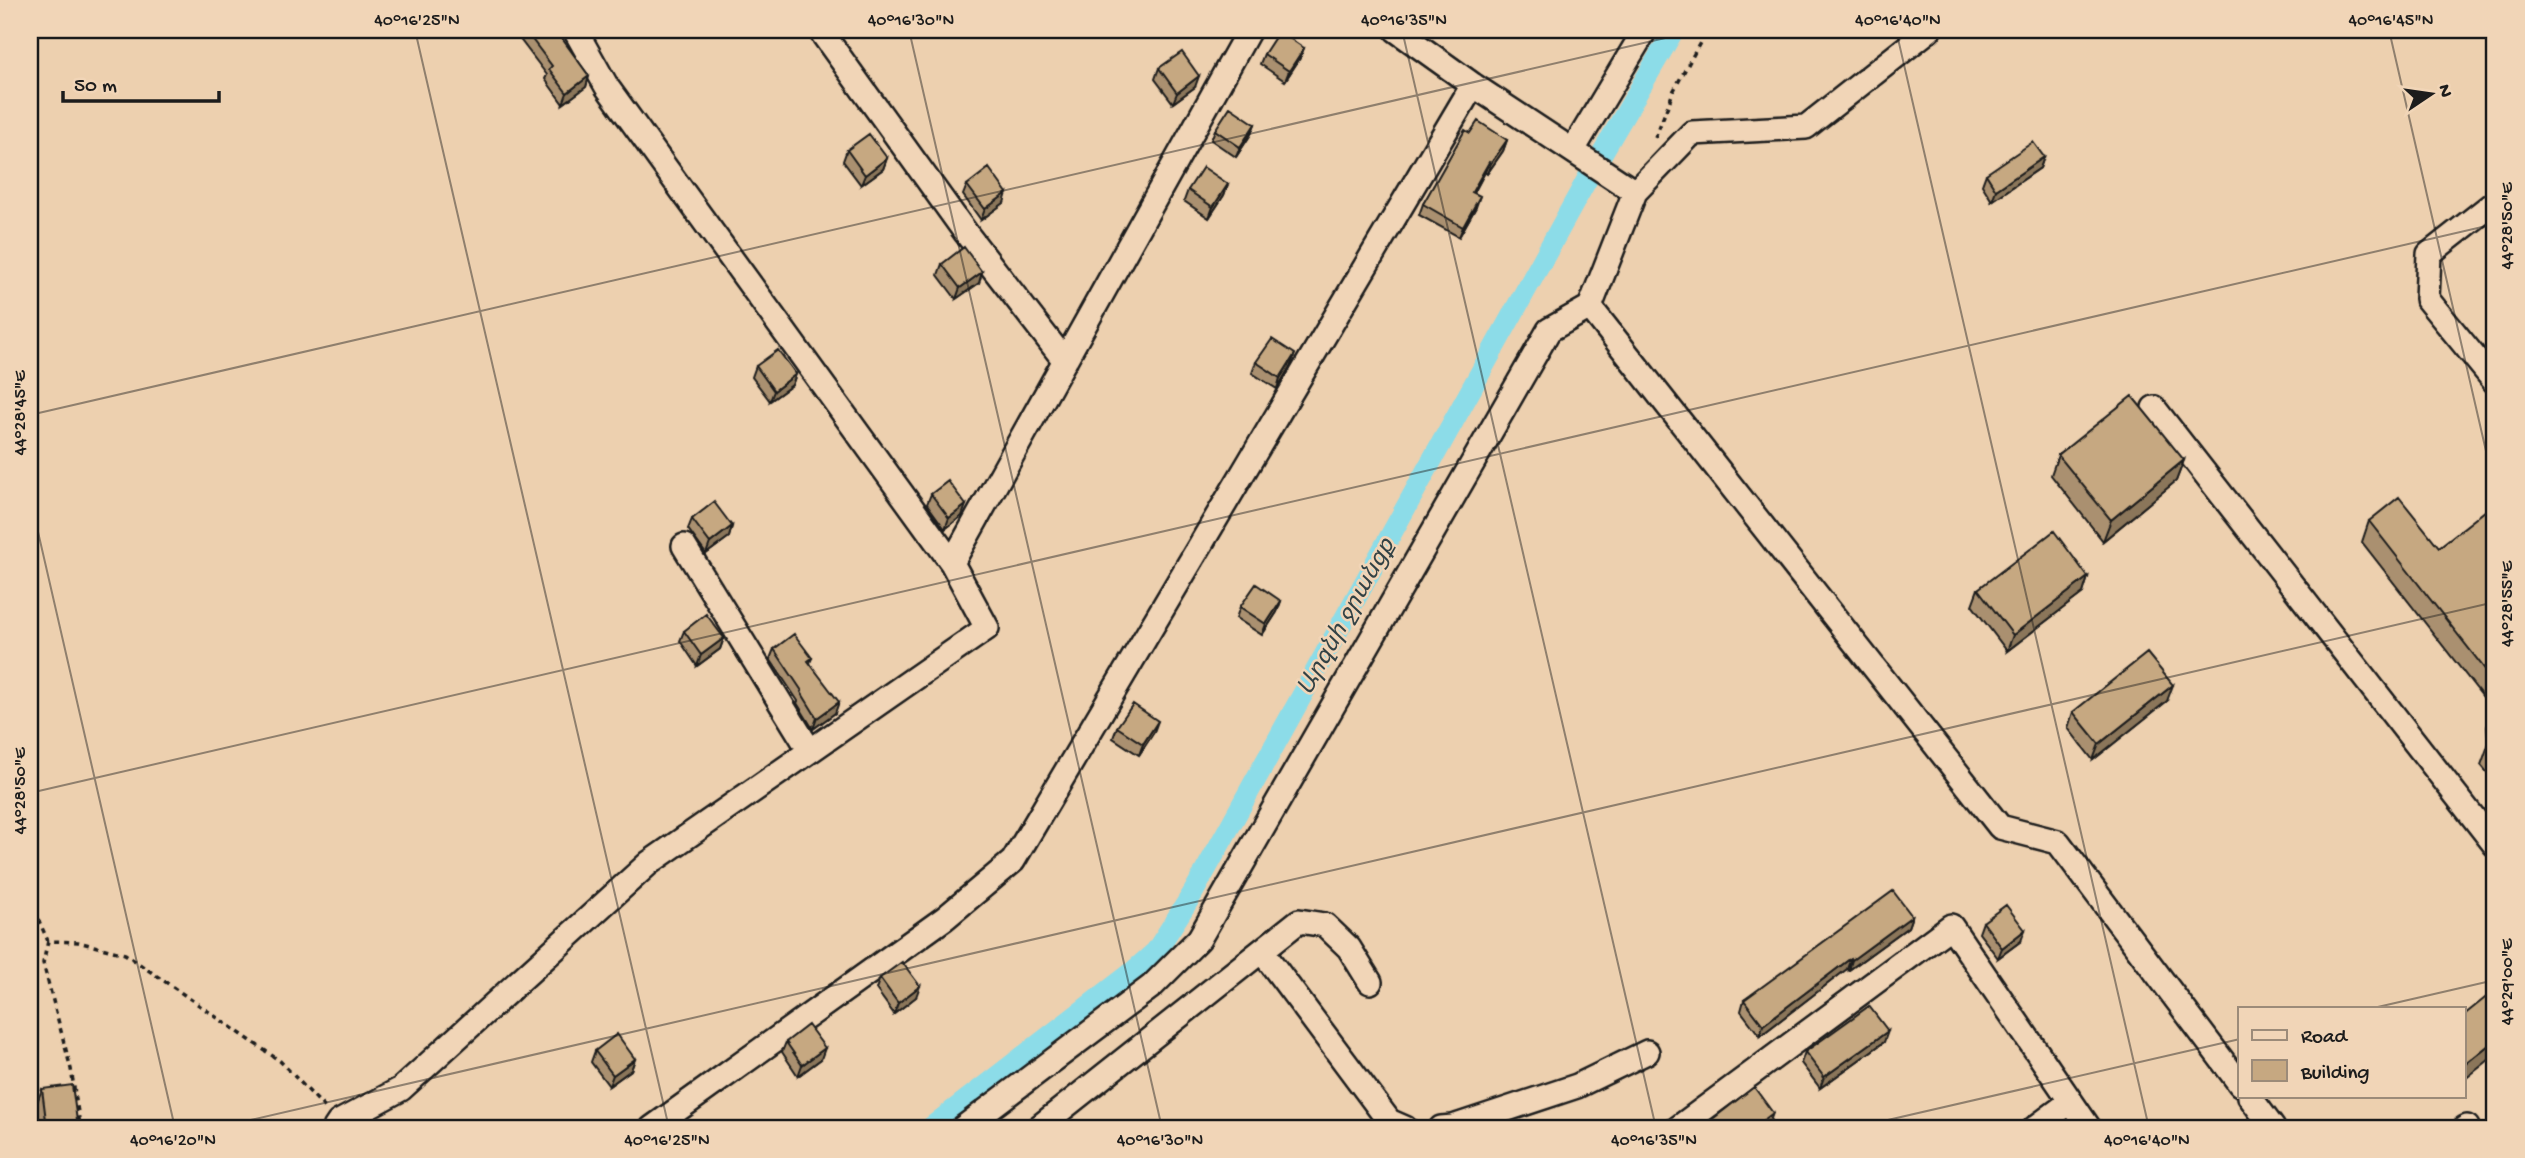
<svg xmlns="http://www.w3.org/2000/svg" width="2525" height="1158" font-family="'Gochi Hand','Noto Sans Armenian',sans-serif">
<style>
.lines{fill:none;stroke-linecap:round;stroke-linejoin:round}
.canal{stroke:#8cdce8;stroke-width:21}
.minor-casing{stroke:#1c1c1c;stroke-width:28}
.path{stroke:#1c1c1c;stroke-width:3.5;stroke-dasharray:5 5;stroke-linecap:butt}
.minor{stroke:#f1d5b7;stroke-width:23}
.wall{fill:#aa906f;stroke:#1c1c1c;stroke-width:2}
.shaded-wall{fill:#8b765a;stroke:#1c1c1c;stroke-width:2}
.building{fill:#c6a881;stroke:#1c1c1c;stroke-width:2}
.ticks{fill:none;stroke:#1c1c1c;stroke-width:2;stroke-opacity:0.45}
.labels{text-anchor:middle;stroke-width:5;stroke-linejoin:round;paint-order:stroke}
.water-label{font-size:24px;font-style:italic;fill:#324245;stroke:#f1d5b7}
.neatline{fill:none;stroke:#1c1c1c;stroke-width:2.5}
.ticks-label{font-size:18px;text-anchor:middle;fill:#1c1c1c}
</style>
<rect width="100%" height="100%" fill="#edd0af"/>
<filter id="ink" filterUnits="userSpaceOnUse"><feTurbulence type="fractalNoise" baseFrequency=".0143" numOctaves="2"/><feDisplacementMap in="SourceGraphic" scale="14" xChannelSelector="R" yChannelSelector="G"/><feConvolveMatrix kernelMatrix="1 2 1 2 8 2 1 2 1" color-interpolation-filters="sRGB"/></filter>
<g filter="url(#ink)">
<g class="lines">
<path class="canal" d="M930,1128l200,-154 26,-23 37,-58 397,-719 84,-144"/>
<defs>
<path id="minor" d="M820,30l146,203 99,128
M1573,150l72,-120
M1635,192l57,-59 114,-6 123,-97
M2495,202l-66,52 -2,45 68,83
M1590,307l410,520 58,15 182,242
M2154,408l341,437
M684,546l126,205
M952,563l297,-533
M1262,951l127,170 16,7
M2250,1097l23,31
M335,1128l4,-6 62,-33 248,-226 338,-235 -35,-65 -345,-476 -32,-57
M652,1128l293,-210 68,-57 460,-776
M963,1128l189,-142 47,-47 350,-609 41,-23 45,-115 -162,-107 -77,-55
M1038,1128l261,-207 26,4 24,23 21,34
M1441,1128l12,-1 124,-41 70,-34
M1678,1128l273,-202 138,202
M2035,1128l35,-26
M2465,1128l2,-1"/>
</defs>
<use href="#minor" class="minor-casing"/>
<path class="path" d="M1655,138l19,-48 33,-60
M30,901l18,40 30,1 47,12 155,107 45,47
M48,941l-5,22 28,106 9,56"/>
<use href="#minor" class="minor"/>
</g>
<path class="wall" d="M522,30h37l4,5 -1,4 27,37 -3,11 -23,17 -18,-25 2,-4 -28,-37z
M1304,48l-4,10 -15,23 -25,-17 4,-10z
M1159,68l36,19 -22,16 -18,-24z
M1255,124l-4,10 -15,23 -25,-17 4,-10z
M1470,133l37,7 -4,11 -16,23 -2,-2 -11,21 2,14 -17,30 -40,-22 4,-11z
M847,150l40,8 -4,11 -22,16 -18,-24z
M2044,157l-4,11 -48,33 -10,-16 4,-11z
M1228,184l-4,11 -15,23 -25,-17 4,-11z
M967,185l37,18 -23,17 -18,-25z
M942,264l40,8 -3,11 -23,16 -18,-24z
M1256,362l35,3 -14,24 -25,-16z
M756,366l40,8 -4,11 -22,16 -18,-24z
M2058,455l126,5 -8,21 -73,60 -52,-66z
M931,494l31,22 -17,13 -18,-25z
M2495,514v268l-14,-17 8,-22 -2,-16 6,-17 -131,-168 7,-21 70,26z
M692,519l40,7 -3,11 -23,17 -18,-25z
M2088,577l-5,16 -76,58 -35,-46 6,-16z
M1281,601l-4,11 -15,23 -26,-17 4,-11z
M684,631l40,7 -4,11 -23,17 -17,-25z
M774,649l38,9 -2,5 25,50 -22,16 -16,-26 1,-2 -28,-42z
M2167,701l-74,59 -25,-32 5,-16z
M1117,727l37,5 -15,23 -26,-17z
M1912,916l-4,11 -59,43 -2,-1 -87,67 -19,-25 3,-11z
M1983,922l38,19 -23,17 -19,-25z
M880,978l36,19 -22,17 -18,-25z
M786,1042l35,17 -23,17 -16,-24z
M1884,1042l-64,46 -19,-25 4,-11z
M595,1051l40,8 -4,11 -22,16 -18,-24z
M42,1089l36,39h-39l-3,-23z"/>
<path class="shaded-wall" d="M1304,48l-4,10 -15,23 4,-10z
M589,76l-3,11 -23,17 4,-11z
M1199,76l-4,11 -22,16 4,-10z
M1255,124l-4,10 -15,23 4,-10z
M1507,140l-4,11 -16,23 4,-11z
M2044,157l-4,11 -48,33 4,-11z
M887,158l-4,11 -22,16 4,-10z
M1489,162l-4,10 -17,31 4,-11z
M1228,184l-4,11 -15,23 4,-11z
M1007,193l-3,10 -23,17 4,-11z
M1480,196l-4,11 -17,30 4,-10z
M982,272l-3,11 -23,16 4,-11z
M1295,354l-4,11 -14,24 3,-11z
M796,374l-4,11 -22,16 4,-10z
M2184,460l-8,21 -73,60 8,-21z
M966,505l-4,11 -17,13 4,-11z
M732,526l-3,11 -23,17 4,-11z
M2088,577l-5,16 -76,58 6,-16z
M1281,601l-4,11 -15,23 4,-11z
M724,638l-4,11 -23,17 4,-11z
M2173,685l-6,16 -74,59 6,-16z
M839,702l-4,11 -22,16 4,-11z
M1158,721l-4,11 -15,23 4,-11z
M1912,916l-4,11 -59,43 3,-10z
M2025,930l-4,11 -23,17 4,-10z
M1851,958l-4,11 -87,67 3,-11z
M920,986l-4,11 -22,17 4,-11z
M1888,1031l-4,11 -64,46 4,-11z
M2495,1040v15l-31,25v-15z
M825,1048l-4,11 -23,17 4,-11z
M635,1059l-4,11 -22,16 4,-11z
M1773,1113l-4,11 -6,4h-10z"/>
<path class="building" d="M525,30h34l4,5 -2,2 28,39 -22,17 -18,-24 3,-3z
M1279,31l25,17 -15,23 -25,-17z
M1182,52l17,24 -22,17 -18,-25z
M1230,107l25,17 -15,23 -25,-17z
M1478,121l29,19 -16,23 -2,-1 -17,30 8,4 -17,31 -40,-23 42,-74 5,3z
M869,134l18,24 -22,17 -18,-25z
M2033,142l11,15 -48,33 -10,-16z
M1203,167l25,17 -15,23 -25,-17z
M989,168l18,25 -22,16 -18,-24z
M964,247l18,25 -22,16 -18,-24z
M1272,339l23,15 -15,24 -24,-16z
M778,350l18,24 -22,17 -18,-25z
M2132,396l52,64 -73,60 -53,-65z
M948,481l18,24 -17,13 -18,-24z
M2399,497l40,50 51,-40 5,7v168l-126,-161z
M714,502l18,24 -22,17 -18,-24z
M2054,531l34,46 -75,58 -35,-46z
M1256,584l25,17 -15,23 -26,-17z
M706,614l18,24 -23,17 -17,-24z
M794,634l18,24 -4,3 31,41 -22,16 -16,-26 1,-1 -28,-42z
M2147,653l26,32 -74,59 -26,-32z
M1133,704l25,17 -15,23 -26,-17z
M2495,735v17l-6,-8z
M1893,891l19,25 -60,44 -1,-2 -88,67 -19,-25z
M2006,905l19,25 -23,18 -19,-26z
M902,962l18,24 -22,17 -18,-25z
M2495,990v50l-31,25v-50z
M1869,1006l19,25 -64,46 -19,-25z
M808,1025l17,23 -23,17 -16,-23z
M617,1034l18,25 -22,16 -18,-24z
M72,1085l6,43h-31l-5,-39z
M1754,1087l19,26 -20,15h-52z
M674,1121l6,7h-16z"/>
</g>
<path class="ticks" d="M415,30l254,1098M909,30l253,1098M1402,30l254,1098M1896,30l253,1098M2389,30l106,460M30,37l33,-7M30,415l1670,-385M30,497l145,631M30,793l2465,-569M2369,1009l126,-29M216,1128l2279,-526M1853,1128l387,-89"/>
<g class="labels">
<g class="water-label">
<text transform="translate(1345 616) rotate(-61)" y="8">Արզնի ջրանցք</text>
</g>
</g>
<rect width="2525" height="1158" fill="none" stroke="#f1d5b7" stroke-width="77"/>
<rect x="2238" y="1007" width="228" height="91" fill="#f1d5b7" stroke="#9c8b79" stroke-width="2"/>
<rect x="2252" y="1030" width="35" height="10" fill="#f1d5b7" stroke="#9c8b79" stroke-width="2"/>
<text x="2301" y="1042" font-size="21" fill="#1c1c1c">Road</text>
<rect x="2252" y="1060" width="35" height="21" fill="#c6a881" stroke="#9c8b79" stroke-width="2"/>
<text x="2301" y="1078" font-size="21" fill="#1c1c1c">Building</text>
<g transform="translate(2431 94) rotate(77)" stroke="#f1d5b7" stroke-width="5" paint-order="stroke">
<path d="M0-5L12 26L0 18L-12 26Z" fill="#1c1c1c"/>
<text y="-10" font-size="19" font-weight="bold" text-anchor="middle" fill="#1c1c1c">N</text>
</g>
<path d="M63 91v10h156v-10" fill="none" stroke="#1c1c1c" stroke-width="3.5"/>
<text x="74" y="91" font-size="21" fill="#1c1c1c" stroke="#f1d5b7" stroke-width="5" paint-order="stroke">50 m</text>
<rect x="38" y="38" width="2448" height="1082" class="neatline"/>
<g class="ticks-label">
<text x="417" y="25">40°16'25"N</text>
<text x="911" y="25">40°16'30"N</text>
<text x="1404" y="25">40°16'35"N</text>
<text x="1898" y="25">40°16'40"N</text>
<text x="2391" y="25">40°16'45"N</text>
<text transform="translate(2506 226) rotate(-90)" y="6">44°28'50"E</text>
<text transform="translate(19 413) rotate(-90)" y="6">44°28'45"E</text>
<text transform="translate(2506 604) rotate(-90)" y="6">44°28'55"E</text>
<text transform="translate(19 791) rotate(-90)" y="6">44°28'50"E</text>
<text transform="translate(2506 982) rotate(-90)" y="6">44°29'00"E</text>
<text x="173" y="1145">40°16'20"N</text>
<text x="667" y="1145">40°16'25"N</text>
<text x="1160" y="1145">40°16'30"N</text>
<text x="1654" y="1145">40°16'35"N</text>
<text x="2147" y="1145">40°16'40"N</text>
</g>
</svg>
